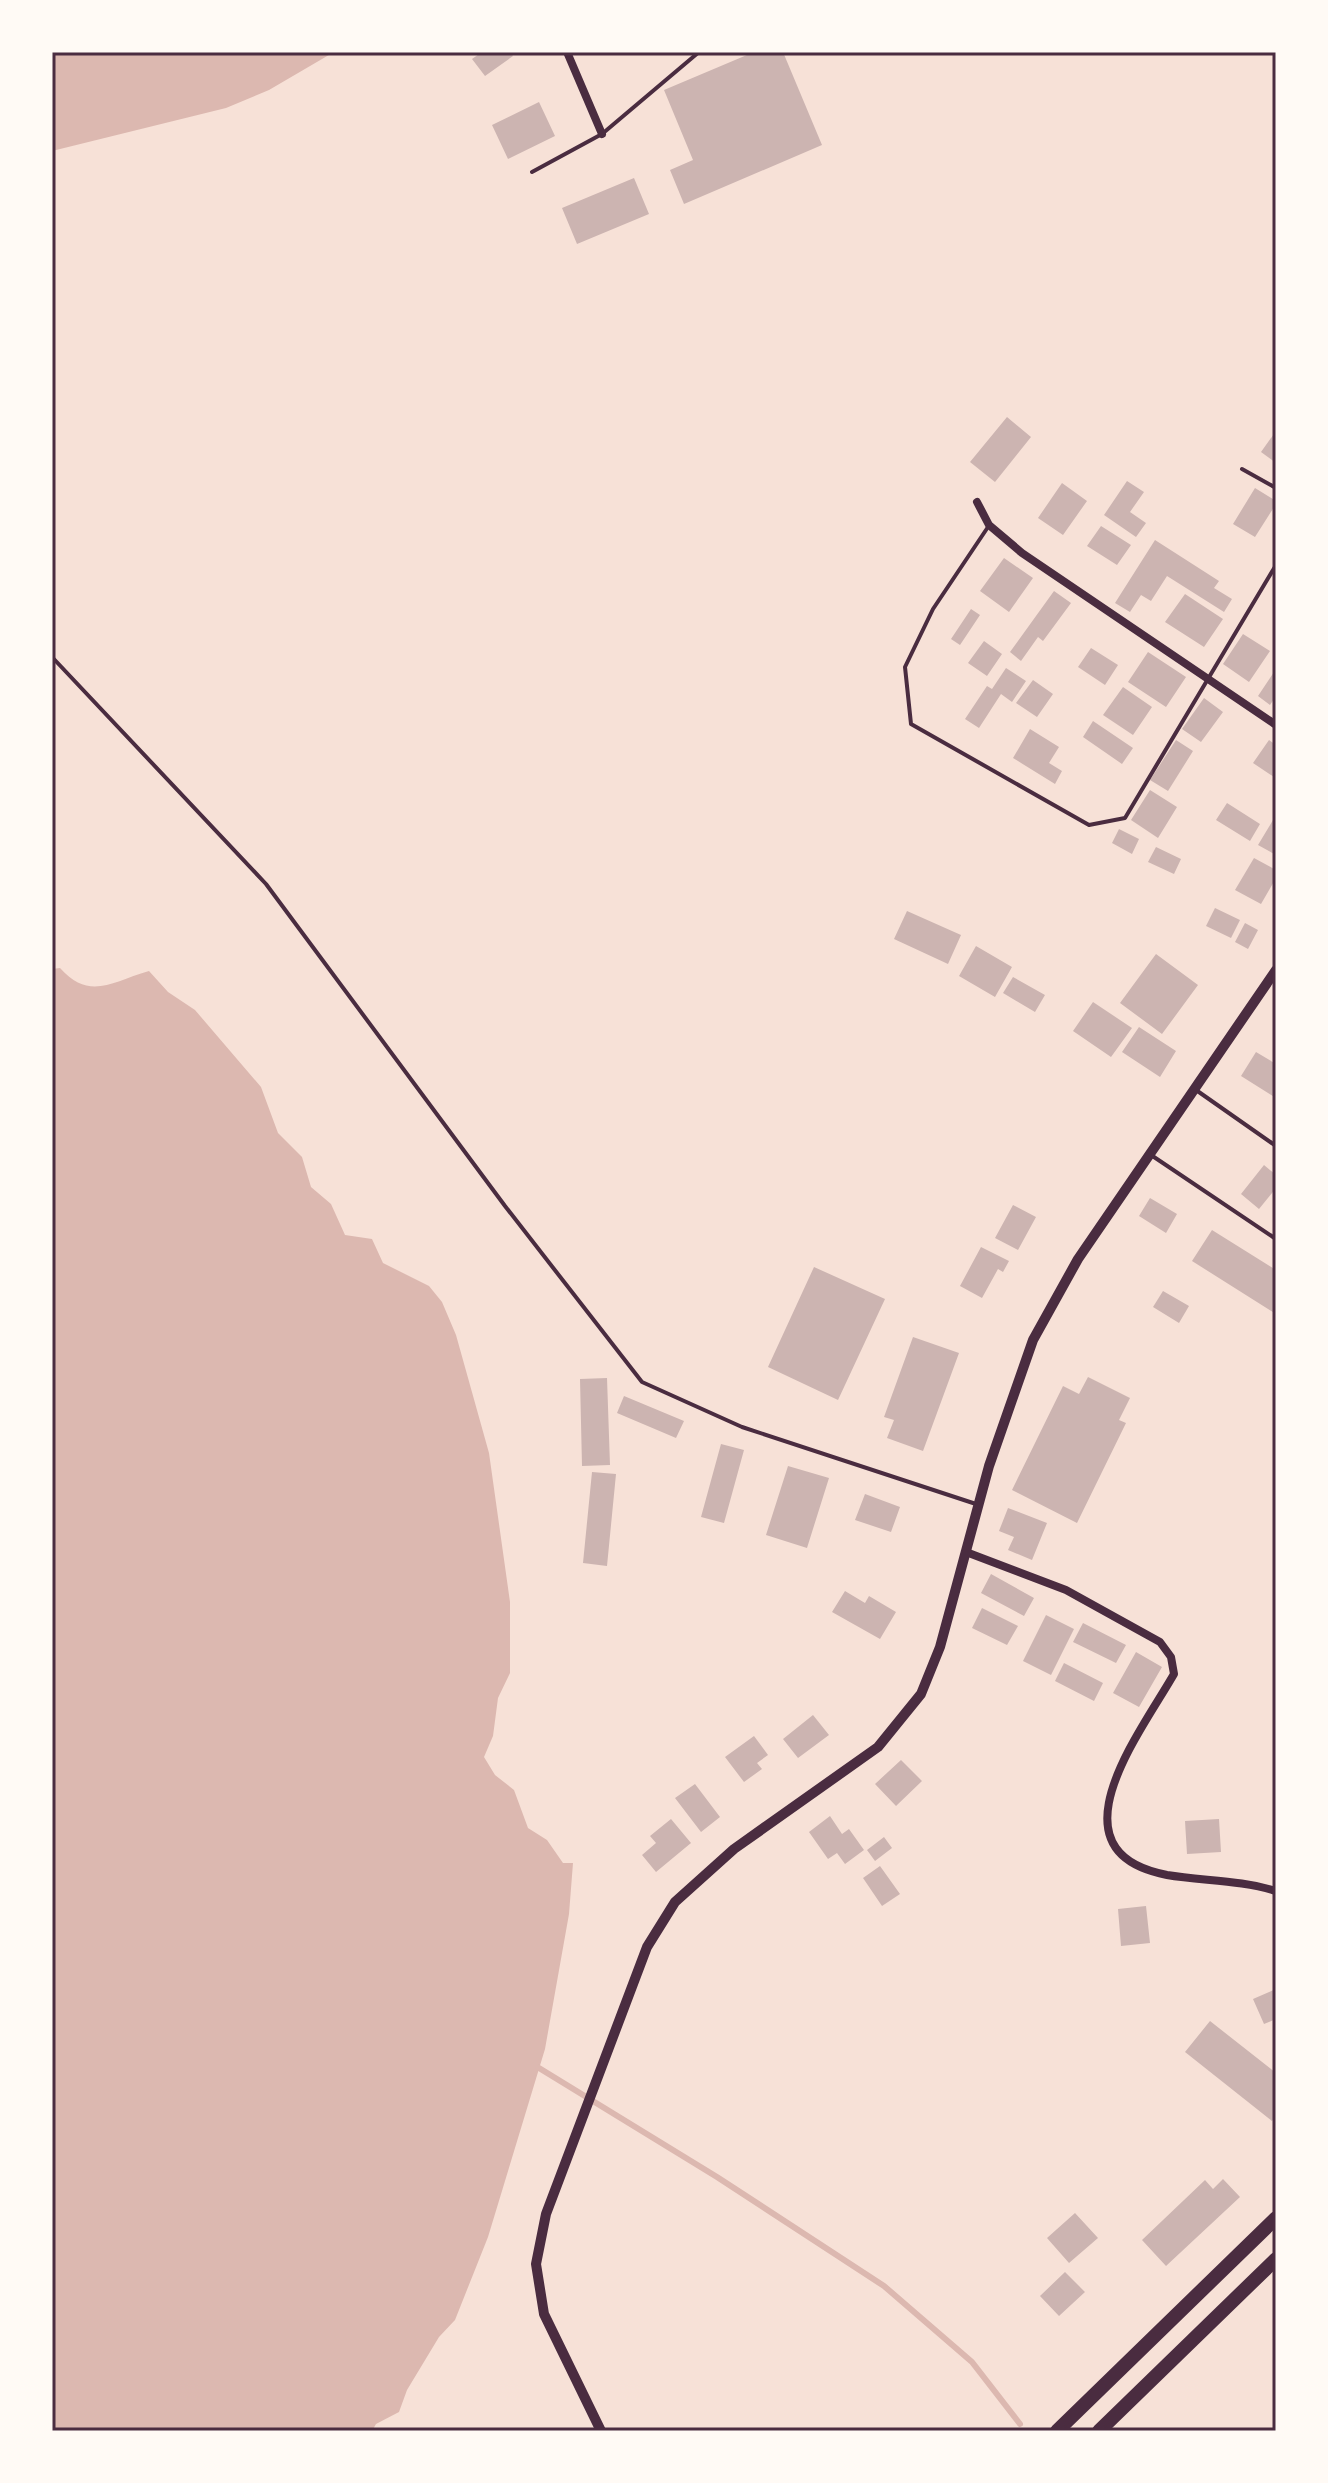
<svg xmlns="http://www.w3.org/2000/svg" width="1328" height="2483" font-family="Inter,sans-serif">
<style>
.water{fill:#dcb8b0}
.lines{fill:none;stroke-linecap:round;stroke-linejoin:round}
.stream{stroke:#dcb8b0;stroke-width:6}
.building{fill:#ccb4b1}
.service{stroke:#4a2c40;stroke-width:4}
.minor{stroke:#4a2c40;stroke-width:8}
.tertiary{stroke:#4a2c40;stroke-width:10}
.trunk{stroke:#4a2c40;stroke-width:14}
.neatline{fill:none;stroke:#4a2c40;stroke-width:3}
</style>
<rect width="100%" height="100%" fill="#f7e1d7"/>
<path class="water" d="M52,52h282l-65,38 -43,18 -174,43z
M60,968c30,33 51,14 89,3l19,21 27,18 66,77 17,46 24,24 9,30 20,17 14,31 27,4 11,24 46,23 13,16 14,33 33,118 21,149v71l-12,25 -5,38 -9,21 11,18 19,15 14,38 19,12 16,23h10l-4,51 -24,135 -57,188 -33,83 -16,17 -32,53 -8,22 -23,12 -4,7h-320v-1462z"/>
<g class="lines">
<path class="stream" d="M539,2068l178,109 167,109 88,76 48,62"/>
</g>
<path class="building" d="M482,52h28l3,4 -28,20 -13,-17z
M754,52h29l39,93 -138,59 -14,-34 23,-10 -29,-70z
M539,102l16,34 -47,23 -16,-34z
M634,178l15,36 -72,30 -15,-36z
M1007,417l24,20 -36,45 -25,-20z
M1276,431v32l-15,-11z
M1127,481l17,11 -14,20 16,11 -10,14 -32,-22z
M1062,483l25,18 -24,34 -25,-17z
M1255,488l21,13v3l-21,33 -22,-13z
M1101,526l30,19 -14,20 -30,-19z
M1155,540l64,41 -5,7 18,11 -8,13 -57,-36 -16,25 -10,-6 -11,17 -15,-9z
M1004,558l29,20 -24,34 -29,-21z
M1054,591l17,12 -28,38 -5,-4 -17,24 -11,-9z
M1185,594l38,25 -19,28 -39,-25z
M971,609l9,6 -20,30 -9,-6z
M1243,634l27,17 -21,31 -26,-18z
M984,641l18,13 -15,22 -19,-13z
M1091,648l27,17 -13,20 -27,-18z
M1148,652l38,25 -20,30 -38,-25z
M1006,668l20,13 -14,21 -11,-8 -22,34 -14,-9 22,-33 5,3z
M1274,672l2,24 -6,9 -12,-9z
M1033,680l20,14 -16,23 -21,-14z
M1123,687l29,20 -19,28 -30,-20z
M1204,698l19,14 -22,30 -19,-13z
M1093,721l40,27 -11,16 -39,-27z
M1030,729l29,18 -10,16 13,8 -7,13 -42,-26z
M1176,740l17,11 -25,40 -18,-11z
M1269,740l7,5 -2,32 -21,-14z
M1150,790l27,17 -19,31 -27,-18z
M1227,803l33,21 -10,17 -34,-21z
M1276,815v40l-18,-10z
M1119,829l20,10 -7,15 -20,-11z
M1156,847l25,12 -7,15 -26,-12z
M1254,858l22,12v8l-15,26 -26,-14z
M1215,908l25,12 -9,18 -25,-12z
M907,911l54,24 -13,29 -54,-25z
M1245,923l13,7 -10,19 -13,-7z
M976,946l36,21 -17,30 -36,-21z
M1156,954l42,31 -36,49 -42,-31z
M1013,977l32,18 -10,17 -32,-19z
M1093,1002l39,26 -21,29 -38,-26z
M1139,1027l37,24 -16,26 -38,-25z
M1256,1052l20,12v34l-35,-22z
M1264,1165l12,10v13l-17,21 -18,-15z
M1150,1198l27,16 -11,19 -27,-17z
M1013,1205l23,12 -18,33 -23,-12z
M1212,1230l64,40v44l-84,-53z
M981,1247l28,14 -6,11 -5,-3 -16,29 -22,-12z
M814,1267l71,32 -47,101 -70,-33z
M1163,1291l26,15 -10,17 -26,-16z
M913,1337l46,16 -36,98 -36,-13 7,-18 -10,-3z
M1088,1377l42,21 -11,22 7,3 -49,100 -65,-33 51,-104 16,8z
M607,1378l3,87 -28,1 -2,-87z
M624,1396l60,25 -8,17 -59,-25z
M721,1444l23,6 -20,73 -23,-6z
M788,1466l41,12 -22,70 -41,-13z
M592,1472l24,2 -9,92 -24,-3z
M865,1494l35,13 -9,25 -36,-12z
M1008,1508l39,15 -15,37 -24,-10 6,-13 -15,-6z
M991,1574l43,24 -10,18 -43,-23z
M845,1591l20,12 4,-7 27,16 -16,27 -48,-27z
M982,1608l36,18 -11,19 -35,-17z
M1046,1615l28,14 -23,46 -28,-14z
M1083,1623l43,22 -10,18 -43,-21z
M1136,1652l26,15 -23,40 -26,-14z
M1064,1663l39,20 -9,18 -39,-20z
M813,1715l16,20 -31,23 -15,-19z
M754,1736l14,19 -11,8 5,6 -18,13 -19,-25z
M901,1760l21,21 -26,25 -21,-22z
M695,1784l25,33 -19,15 -26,-34z
M830,1816l12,18 7,-5 15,21 -19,14 -8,-11 -9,6 -19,-27z
M671,1819l20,24 -35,29 -14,-17 14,-12 -6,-7z
M1219,1819l2,33 -34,2 -2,-33z
M884,1837l8,11 -17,13 -8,-11z
M880,1866l20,28 -18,12 -19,-28z
M1146,1906l4,37 -29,3 -3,-37z
M1276,1989v30l-12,5 -11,-25z
M1210,2021l66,52v43l-4,5 -87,-69z
M1223,2179l17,18 -74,69 -24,-26 63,-60 8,9z
M1075,2213l23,25 -29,25 -22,-25z
M1065,2272l20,20 -26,24 -19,-20z"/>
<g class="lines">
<path class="service" d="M532,172l70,-38 97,-82
M1242,469l34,19
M988,527l-55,82 -28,58 6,57 178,101 36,-7 151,-253
M52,657l214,227 239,322 137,176 100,45 234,77
M1196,1090l80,56
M1151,1155l125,84"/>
<path class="minor" d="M567,52l35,82
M977,502l12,23 33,28 254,172
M966,1552l100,38 94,52 11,15 3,17c-33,58 -128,178 -7,201 36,6 73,5 109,16"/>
<path class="tertiary" d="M601,2431l-57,-117 -8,-50 10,-50 101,-267 28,-45 59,-53 144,-102 43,-53 19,-47 49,-181 44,-126 45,-81 198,-289"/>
<path class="trunk" d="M1057,2431l219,-213
M1099,2431l177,-172"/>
</g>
<rect width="1328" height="2483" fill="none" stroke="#fffaf5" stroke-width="108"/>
<rect x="54" y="54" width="1220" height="2375" class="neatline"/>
</svg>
